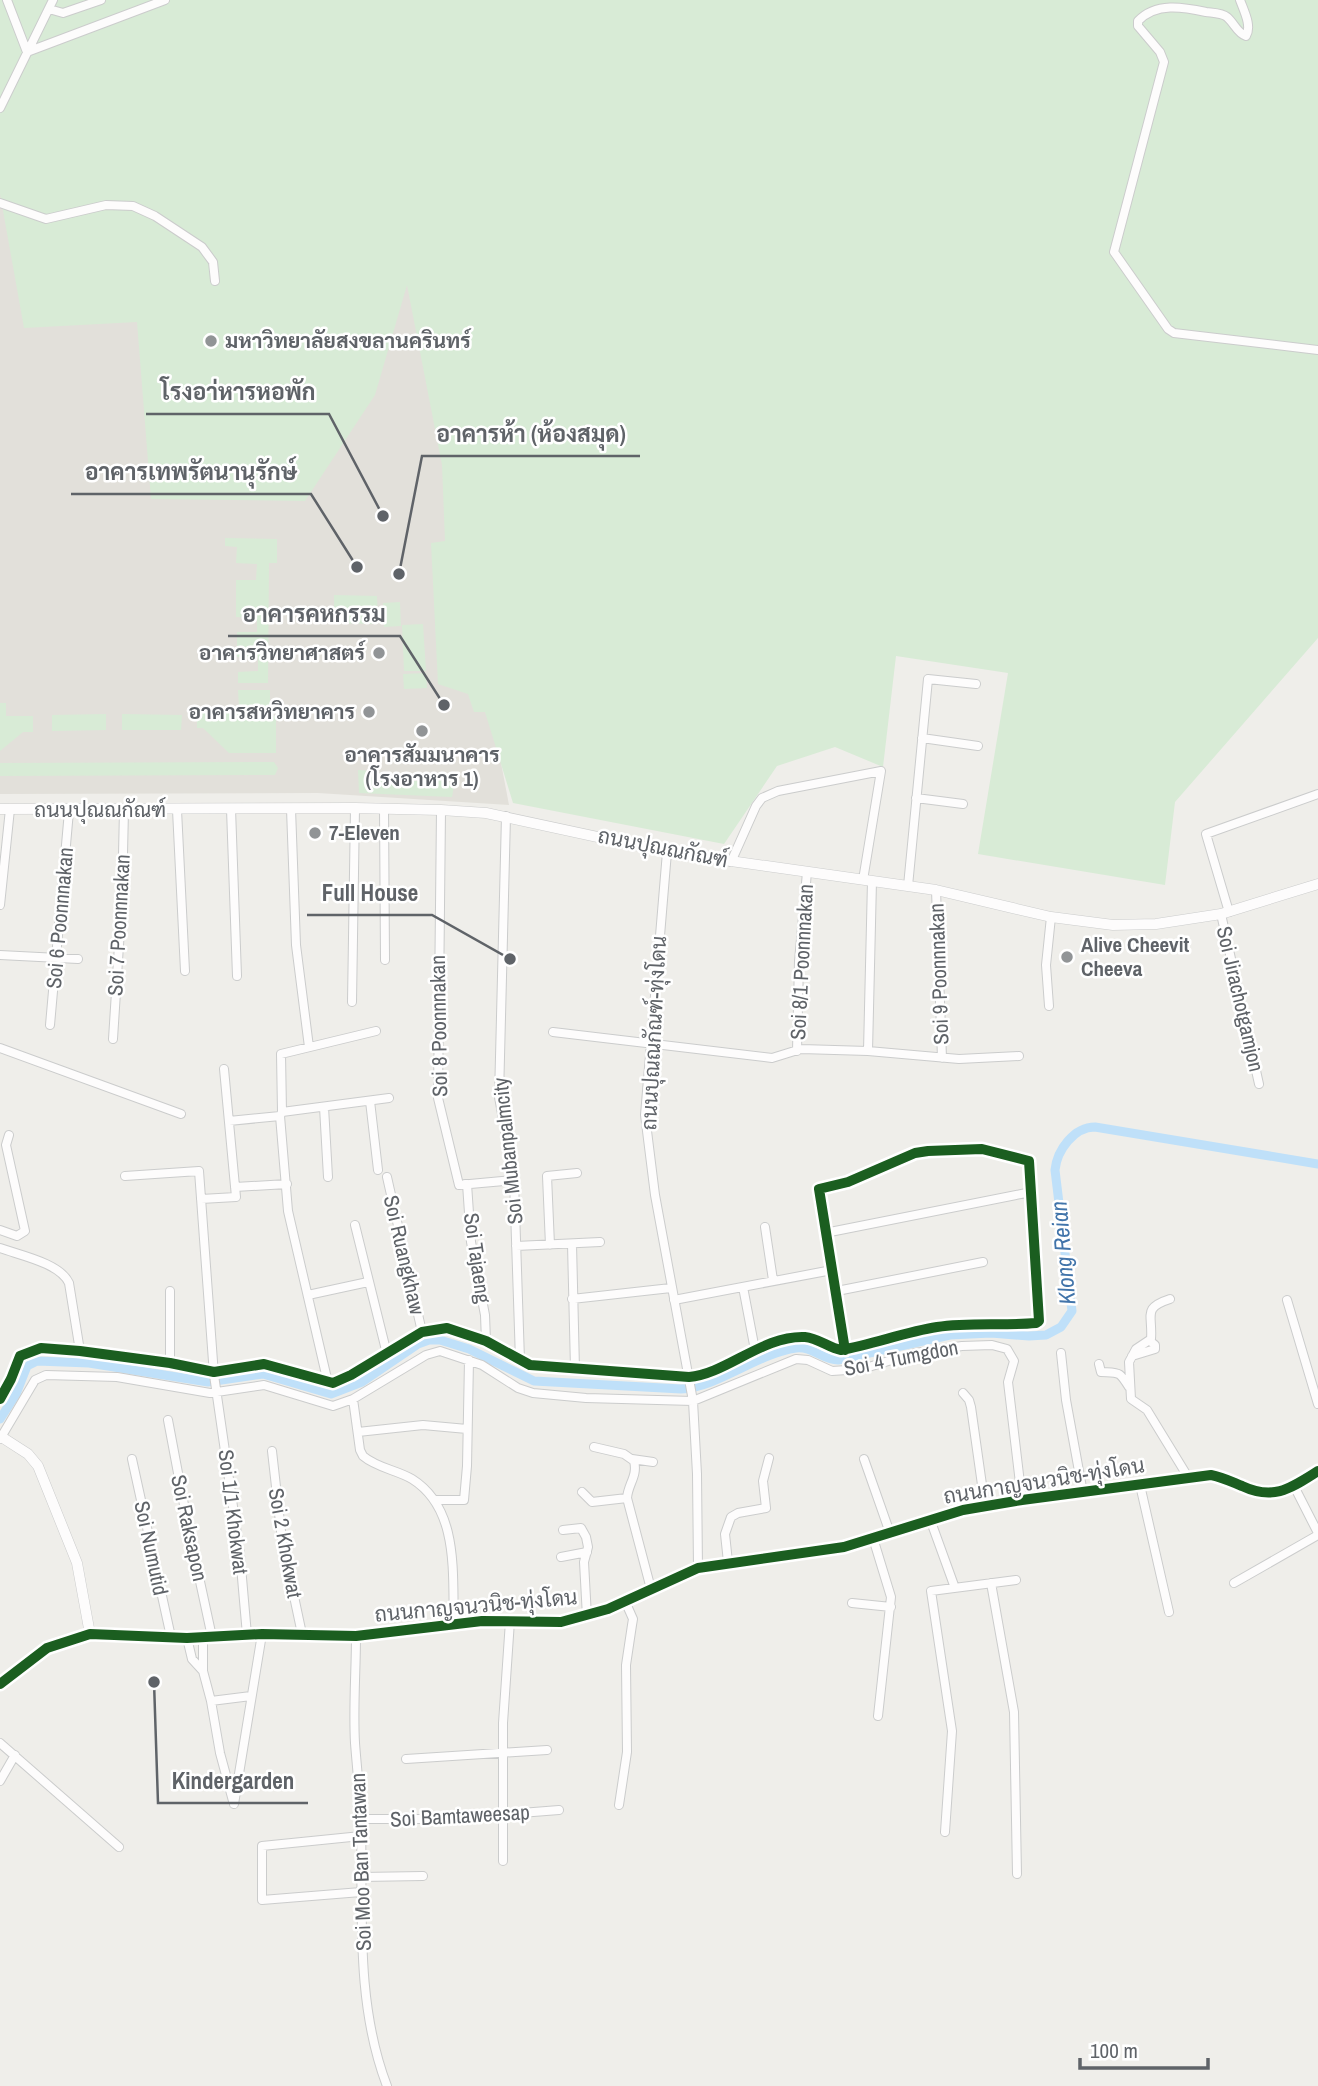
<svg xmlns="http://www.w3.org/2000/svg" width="1318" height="2086" font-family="'Archivo Narrow',Sarabun,sans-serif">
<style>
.education{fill:#e2e0da}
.green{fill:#d8ebd6}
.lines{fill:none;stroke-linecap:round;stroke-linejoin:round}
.canal{stroke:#bfe0f9;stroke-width:9}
.minor-casing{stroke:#cbcccc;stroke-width:10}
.tertiary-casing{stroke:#cbcccc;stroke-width:11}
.minor{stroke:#fdfcfc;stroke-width:8}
.tertiary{stroke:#fdfcfc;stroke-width:10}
.cycleway-casing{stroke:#fff;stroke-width:15}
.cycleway{stroke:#1b5e20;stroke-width:10}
.poi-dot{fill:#919496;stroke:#fff;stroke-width:2.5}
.labels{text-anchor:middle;stroke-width:5;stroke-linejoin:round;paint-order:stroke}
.poi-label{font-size:21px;font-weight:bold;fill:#5f6368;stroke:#fff;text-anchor:start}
.street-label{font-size:21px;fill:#5f6368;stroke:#fff}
.water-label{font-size:23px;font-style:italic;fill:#4174aa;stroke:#fff}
.leader{fill:none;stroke:#5f6368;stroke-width:2.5}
.callout-dot{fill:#5f6368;stroke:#fff;stroke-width:2.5}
.callout-label{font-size:23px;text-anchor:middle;font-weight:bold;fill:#5f6368;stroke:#fff;stroke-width:5;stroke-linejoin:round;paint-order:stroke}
</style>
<rect width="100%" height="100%" fill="#efeeea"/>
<path class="education" d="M0,0l400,229 109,576 -191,-12 -318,1z"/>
<path class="green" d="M0,0h1318v638l-143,164 -10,83 -187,-31 30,-181 -112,-17 -13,111 -48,-20 -58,19 -53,78 -211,-41 -28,-91h-11l-6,-18 -30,-10 -7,-141 14,-2 -3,-76 -35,-180 -32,110 -70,106 -154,-2 -14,-177 -113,6 -24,-134z
M225,538l52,1v24h-8l-1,120h-30v-11l20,-1v-14h-21v-25h20v-14l-21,-1v-37h20l1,-16 -21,-1 1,-16 -12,-1z
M334,595l43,1 1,28 -44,-1z
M400,602l1,24 -17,1 -1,-24z
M423,624l3,47h-22l-2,-46z
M426,673l1,15 -23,1 -1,-15z
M238,690h32v26h6v37h-47l-26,-25h-6v-15h34v-7h8z
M0,703h6v13h27v16h-10l-23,19z
M106,714v16l-54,1v-16z
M122,714l60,1 -1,15h-59z
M274,762l4,6 -3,7 -275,1v-13z
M358,770l15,1 33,11 26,-3 18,3 4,4 -2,11 -93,-4z"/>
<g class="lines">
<path class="canal" d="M0,1419l16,-25 11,-28 10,-5 52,2 119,19 55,-8 68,20 31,-12 56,-38 11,-4h11l29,9 65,32 147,8c36,-1 77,-36 115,-41 16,-2 27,12 42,12l112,-25 41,-2 38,3 17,-1 15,-8 11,-16 -17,-141c2,-20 19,-43 40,-43l223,37"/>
<defs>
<path id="minor" d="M7,0l20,52 138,-52
M1240,0c4,11 12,26 6,36 -9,-3 -11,-12 -19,-19 -5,-4 -14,-4 -21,-5 -23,-5 -50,-10 -68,9v5l22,26 4,10 -50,190 54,77 6,4 144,17
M49,9l14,4 38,-13
M0,108l53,-108
M0,203l46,16 60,-14 27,1 22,10 47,31 11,15 2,19
M922,738l56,8
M916,798l47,6
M231,809l6,167
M291,809l5,136 13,102
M384,809l1,151
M177,810l8,161
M441,810l-3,288 21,87 55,-5
M506,816l-7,281 15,83 6,180
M667,852l-22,263 10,80 38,206 4,73 1,94
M731,862l25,-56 6,-8 16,-7 103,-20 -18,109
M908,886l20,-207 48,5
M936,890l6,168
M0,905l10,-96
M1229,912l-23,-78 112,-40
M1221,914l38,170
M0,955l78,4
M352,1002l3,-194
M1049,1006l-3,-41 5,-48
M50,1025l19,-214
M553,1032l219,26 29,-9 67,2 91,8 60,-3
M113,1039l9,-141 2,-88
M0,1048l181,66
M797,1051l2,-90 8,-89
M868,1051l4,-170
M370,1101l8,69
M324,1107l4,70
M282,1112l107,-14
M229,1121l51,-5
M125,1176l74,-5 15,204 26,180 7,80
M387,1177l35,155
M465,1184h2l4,58 14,73 1,26
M235,1187l52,-3
M201,1199l35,-2 -12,-128
M355,1225l32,129
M765,1227l8,53
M0,1230l17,6 8,-5 -19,-86 3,-10
M825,1233l206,-41
M572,1244l3,125
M550,1245l-3,-69 30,-3
M516,1246l84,-4
M0,1248c19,7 60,15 69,35l11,68
M743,1287l12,63
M837,1291l146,-29
M308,1295l60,-13
M572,1299l99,-11
M1170,1299c-28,9 -17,16 -19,40l-15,10 -7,13 2,37 16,11 41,67
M674,1300l158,-30
M1287,1300l31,104
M1061,1353l5,47 17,93
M1132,1356l23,-7v-4l-5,-4
M170,1363v-72
M1099,1364l2,8c19,1 18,-1 28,15
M328,1383l-40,-172 -8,-95 2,-4 -1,-58 95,-23
M963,1393l6,7 2,7 14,99
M0,1399l11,-20 9,-23 21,-8 39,3 90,12 44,9 50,-8 69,19 18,-8 71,-43 25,-4 39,13 44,24 159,12c37,-3 74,-42 116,-40 13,1 24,11 36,13 33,-6 64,-18 96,-23 33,-5 66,-1 99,-4l3,-2 -10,-160 -47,-12 -54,2 -13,2 -67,29 -29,7 26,161
M353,1399l7,51 3,6c14,12 34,14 49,23 48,30 40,96 42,145
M168,1420l20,106 24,111
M358,1432l65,-7 44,4
M0,1439l35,-59 11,-5 71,2 93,16 54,-8 69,21 20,-7 73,-44 14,-4 42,14 36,23 15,5 53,5 107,3 103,-42 12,1 24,11 30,-2 53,-16 47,-7 30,-1 15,4 7,12 -6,21 14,118
M594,1447l30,7 10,7c4,15 -6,23 -7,37l24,91
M272,1451l10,89 20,94
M132,1459l39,178
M632,1459l21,3
M864,1459l26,74
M1140,1485l29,127
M1294,1486l24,47
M582,1492l10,10 35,-4
M434,1500h30l3,-34 2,-106
M930,1519l25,69
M563,1530l18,-2 5,9 2,10 -4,15 3,55
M873,1538l18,59 -13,119
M561,1557l26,-5
M728,1562l-3,-28 6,-17 7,-4 28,-5 -3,-27 6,-23
M991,1583l23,129 3,162
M1234,1583l84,-48
M852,1603l39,4
M356,1636c0,35 -3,71 -1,107 2,26 5,53 6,79 2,88 -6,181 26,264
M203,1637v34l8,30 40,-5
M187,1638l5,21 11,12
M211,1701l9,52 13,48
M0,1743l119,104
M406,1759l141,-9
M0,1781l15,-26
M234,1804l28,-170
M619,1805l8,-53 -1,-87 6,-40 1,-6 -8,-18
M361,1819h82l116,-9
M945,1832l7,-101 -21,-140 85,-11
M503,1861v-138l7,-102
M361,1877l62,-1
M361,1892l-99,8v-54l99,-10"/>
<path id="tertiary" d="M0,809l355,-1 86,2 45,3 181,39 269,38 115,27 62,8 43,-1 65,-10 97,-30
M0,1436l28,18 10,12 39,97 13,71
M0,1684l47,-36 43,-14 97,4 75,-4 94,2 126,-15 79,1 47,-13 90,-41 146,-21 119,-37 59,-10 189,-25c11,2 21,7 31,11 32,15 49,2 76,-15"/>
</defs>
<use href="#minor" class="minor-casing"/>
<use href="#tertiary" class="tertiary-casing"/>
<use href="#minor" class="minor"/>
<use href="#tertiary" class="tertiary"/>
<defs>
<path id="cycleway" d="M0,1399l11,-20 9,-23 21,-8 39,3 90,12 44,9 50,-8 69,19 18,-8 71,-43 25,-4 39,13 44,24 159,12c37,-3 74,-42 116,-40 13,1 24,11 36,13 33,-6 64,-18 96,-23 33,-5 66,-1 99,-4l3,-2 -10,-160 -47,-12 -54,2 -13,2 -67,29 -29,7 26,161
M0,1684l47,-36 43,-14 97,4 75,-4 94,2 126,-15 79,1 47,-13 90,-41 146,-21 119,-37 59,-10 189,-25c11,2 21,7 31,11 32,15 49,2 76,-15"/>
</defs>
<use href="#cycleway" class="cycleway-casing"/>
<use href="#cycleway" class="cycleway"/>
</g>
<g class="poi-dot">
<circle cx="211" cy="341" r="7"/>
<circle cx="379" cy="653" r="7"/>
<circle cx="369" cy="712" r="7"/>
<circle cx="422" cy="731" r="7"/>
<circle cx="315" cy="833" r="7"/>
<circle cx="1067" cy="957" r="7"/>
</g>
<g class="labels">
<g class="poi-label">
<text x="225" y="348">มหาวิทยาลัยสงขลานครินทร์</text>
<text x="365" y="660" text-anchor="end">อาคารวิทยาศาสตร์</text>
<text x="355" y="719" text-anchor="end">อาคารสหวิทยาคาร</text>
<text x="422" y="762" text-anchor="middle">อาคารสัมมนาคาร<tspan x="422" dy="24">(โรงอาหาร 1)</tspan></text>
<text x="329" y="840">7-Eleven</text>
<text x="1081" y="952">Alive Cheevit<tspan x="1081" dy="24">Cheeva</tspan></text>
</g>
<g class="street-label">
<text x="100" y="817">ถนนปุณณกัณฑ์</text>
<text transform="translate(663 848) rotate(11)" y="7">ถนนปุณณกัณฑ์</text>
<text transform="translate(60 918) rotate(-85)" y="7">Soi 6 Poonnnakan</text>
<text transform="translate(119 925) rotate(-87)" y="7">Soi 7 Poonnnakan</text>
<text transform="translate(802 962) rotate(-87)" y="7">Soi 8/1 Poonnnakan</text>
<text transform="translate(939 974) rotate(-92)" y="7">Soi 9 Poonnnakan</text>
<text transform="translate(1240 999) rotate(77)" y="7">Soi Jirachotgamjon</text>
<text transform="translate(439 1026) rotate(-91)" y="7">Soi 8 Poonnnakan</text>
<text transform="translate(654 1033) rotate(-87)" y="7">ถนนปุณณกัณฑ์-ทุ่งโดน</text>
<text transform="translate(508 1151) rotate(-96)" y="7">Soi Mubanpalmcity</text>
<text transform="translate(404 1255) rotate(77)" y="7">Soi Ruangkhaw</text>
<text transform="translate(477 1258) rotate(82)" y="7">Soi Tajaeng</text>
<text transform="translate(901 1358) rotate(-11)" y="7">Soi 4 Tumgdon</text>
<text transform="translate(1044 1481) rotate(-9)" y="7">ถนนกาญจนวนิช-ทุ่งโดน</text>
<text transform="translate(233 1512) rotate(83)" y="7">Soi 1/1 Khokwat</text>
<text transform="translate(189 1528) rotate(78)" y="7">Soi Raksapon</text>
<text transform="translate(285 1543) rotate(80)" y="7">Soi 2 Khokwat</text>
<text transform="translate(151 1548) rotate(78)" y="7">Soi Numutid</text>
<text transform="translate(476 1606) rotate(-5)" y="7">ถนนกาญจนวนิช-ทุ่งโดน</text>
<text transform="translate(460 1816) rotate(-3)" y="7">Soi Bamtaweesap</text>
<text transform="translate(361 1862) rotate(-92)" y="7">Soi Moo Ban Tantawan</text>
</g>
<g class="water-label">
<text transform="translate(1063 1253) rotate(-95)" y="8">Klong Reian</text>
</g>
</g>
<path class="leader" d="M383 516L329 414H146M399 574L422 456H640M357 567L311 494H71M444 705L400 636H228M510 959L432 915H307M154 1682L158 1803H308"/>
<g class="callout-dot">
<circle cx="383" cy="516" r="7"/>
<circle cx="399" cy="574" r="7"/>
<circle cx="357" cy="567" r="7"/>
<circle cx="444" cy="705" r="7"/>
<circle cx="510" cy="959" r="7"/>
<circle cx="154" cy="1682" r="7"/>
</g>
<g class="callout-label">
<text x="238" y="400">โรงอา่หารหอพัก</text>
<text x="531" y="442">อาคารห้า (ห้องสมุด)</text>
<text x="191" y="480">อาคารเทพรัตนานุรักษ์</text>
<text x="314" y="622">อาคารคหกรรม</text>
<text x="370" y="901">Full House</text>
<text x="233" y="1789">Kindergarden</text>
</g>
<path d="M1080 2058v10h128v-10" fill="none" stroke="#5f6368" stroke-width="3.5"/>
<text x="1090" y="2058" font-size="21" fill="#5f6368" stroke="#ffffff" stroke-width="5" paint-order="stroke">100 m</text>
</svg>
